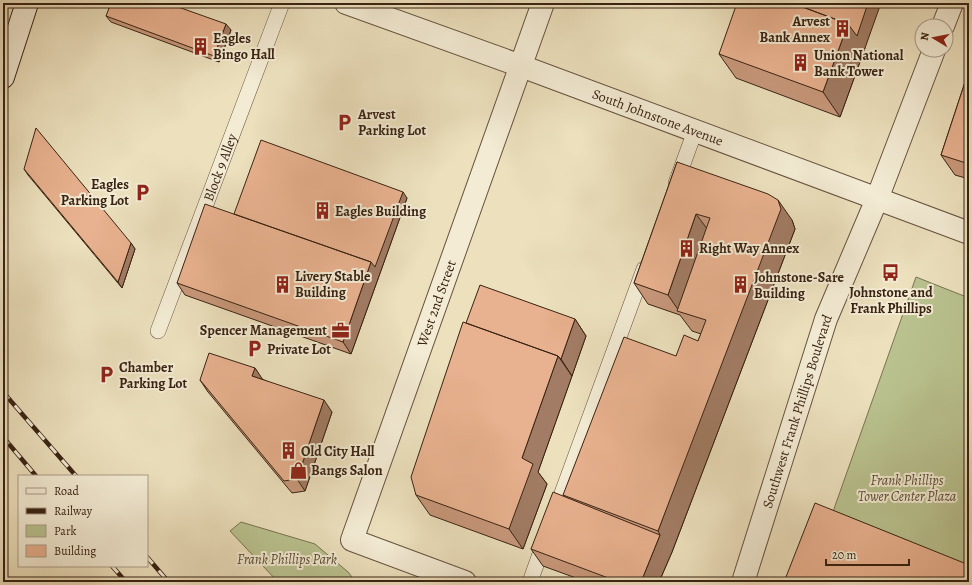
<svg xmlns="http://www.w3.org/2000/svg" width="972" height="585" font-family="Alegreya,serif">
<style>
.green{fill:#b9c28f;stroke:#797251}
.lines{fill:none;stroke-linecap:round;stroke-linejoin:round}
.service-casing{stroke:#66523e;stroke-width:16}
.minor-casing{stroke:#66523e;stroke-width:24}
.tertiary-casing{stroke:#66523e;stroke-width:24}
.secondary-casing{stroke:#392313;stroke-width:24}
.service{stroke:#f3ebd4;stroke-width:15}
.minor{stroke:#f3ebd4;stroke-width:22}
.tertiary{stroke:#f3ebd4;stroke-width:22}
.secondary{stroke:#f3ebd4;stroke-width:22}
.rail-casing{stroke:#392313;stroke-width:4.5}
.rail{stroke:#f3ebd4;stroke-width:3;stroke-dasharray:9;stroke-linecap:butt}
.wall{fill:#c8987b;stroke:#392313}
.shaded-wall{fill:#a27c64;stroke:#392313}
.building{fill:#e8b18f;stroke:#392313}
.labels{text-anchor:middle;stroke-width:4;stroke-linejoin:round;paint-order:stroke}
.poi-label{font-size:14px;font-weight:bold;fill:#392313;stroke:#f3ebd4;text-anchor:start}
.street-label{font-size:14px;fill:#392313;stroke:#f3ebd4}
.park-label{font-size:14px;font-style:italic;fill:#594b32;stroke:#f3ebd4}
</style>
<rect width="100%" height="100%" fill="#ece0bd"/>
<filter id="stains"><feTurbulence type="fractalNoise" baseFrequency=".005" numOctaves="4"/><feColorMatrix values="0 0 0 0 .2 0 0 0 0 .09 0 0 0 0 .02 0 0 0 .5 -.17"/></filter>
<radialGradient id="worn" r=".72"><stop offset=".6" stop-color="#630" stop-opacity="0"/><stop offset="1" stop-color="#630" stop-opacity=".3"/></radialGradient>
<path class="green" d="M916,277l53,21v281l-140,-56z
M241,522l74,22 33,28 8,10h-78l-48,-51z"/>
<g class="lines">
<defs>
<g id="service">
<path d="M676,183l19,-52"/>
<path id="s1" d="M158,331l124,-328"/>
<path d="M554,515l90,-246"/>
<path d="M530,582l15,-42"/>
</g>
<g id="minor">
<path id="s2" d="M465,582l-113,-42 191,-537"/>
</g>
<g id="tertiary">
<path id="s3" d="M346,3l175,63 448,167"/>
<path d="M943,26l9,-23"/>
<path id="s4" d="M743,582l83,-263 51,-120 57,-149"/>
</g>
<path id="secondary" d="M3,77l24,-74"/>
</defs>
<use href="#service" class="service-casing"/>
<use href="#minor" class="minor-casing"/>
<use href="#tertiary" class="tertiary-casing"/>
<use href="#secondary" class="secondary-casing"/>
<use href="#service" class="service"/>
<use href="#minor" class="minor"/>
<use href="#tertiary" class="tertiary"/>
<use href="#secondary" class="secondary"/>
<defs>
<path id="rail" d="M3,392l73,84
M3,437l33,39
M147,557l19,22
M112,566l14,16"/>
</defs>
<use href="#rail" class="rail-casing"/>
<use href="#rail" class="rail"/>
</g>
<path class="wall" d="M106,16l125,14 -12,32 -108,-40z
M865,48l-25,69 -104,-39 -17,-24z
M969,70v109l-14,-4 -14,-20z
M677,162l115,58 3,9 -123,323 -13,30h-72l-44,-16 -12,-17 34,-52 -2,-2 113,-139 22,-15 3,-7 -9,-3 -12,-16 -32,-11 -14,-21z
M24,169l107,74 4,6 -13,39 -94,-113z
M407,198l-56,156 -166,-59 -8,-12 57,-69z
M575,319l11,17 -48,136 9,12 -24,65 -93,-34 -14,-20 50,-172z
M255,368l7,11 70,33 -27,79 -13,2 -84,-101 -8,-12z"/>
<path class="shaded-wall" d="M868,3h13l-16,45 -25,69 -17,-25 25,-68z
M226,24l5,6 -12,32 -5,-6z
M403,192l4,6 -56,156 -8,-12 28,-80z
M778,200l14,20 3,9 -123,323 -13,30h-18l19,-47 -2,-4z
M696,214l15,20 -32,77 -11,-16z
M131,243l4,6 -13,39 -4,-6z
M575,319l11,17 -14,40 -11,-17z
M558,356l14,20 -34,96 9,12 -24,65 -14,-20 13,-71z
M255,368l8,12 -11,-4z
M324,400l8,12 -27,79 -8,-12z"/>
<path class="building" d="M111,3h56l59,21 -12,32 -108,-40z
M737,3h55l56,21 -25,68 -104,-38z
M792,3h76l-11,33 -9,-12z
M969,70v94l-28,-9z
M36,128l95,115 -13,39 -94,-113z
M261,140l142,52 -28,75 -4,-5 -137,-48z
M677,162l91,32 10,6 3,9 -123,322 -95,-36 61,-158 52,19 8,-21 14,6 8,-21 -29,-9 33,-93 -14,-4 -28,81 -34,-12z
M205,204l166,58 -28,80 -166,-59z
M480,285l95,34 -14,40 -3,-3 -92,-33z
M463,322l95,34 -36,102 11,6 -24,65 -93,-34 -5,-18z
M209,353l46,15 -3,8 72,24 -27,79 -13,2 -84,-101z
M553,492l107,43 -19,47h-22l-88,-33z
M815,503l154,62v17h-185z"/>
<defs>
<symbol id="building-bare" viewBox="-9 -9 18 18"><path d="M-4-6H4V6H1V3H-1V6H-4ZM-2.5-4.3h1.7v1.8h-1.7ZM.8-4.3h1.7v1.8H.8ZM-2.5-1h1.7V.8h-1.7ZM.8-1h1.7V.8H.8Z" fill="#8f2418" stroke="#f3ebd4" stroke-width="2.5" paint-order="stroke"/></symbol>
<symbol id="parking-bare" viewBox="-9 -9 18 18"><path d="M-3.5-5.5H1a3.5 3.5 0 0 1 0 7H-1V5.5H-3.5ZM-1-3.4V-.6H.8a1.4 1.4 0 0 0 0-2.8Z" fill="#8f2418" stroke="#f3ebd4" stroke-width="2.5" paint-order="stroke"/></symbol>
<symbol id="bus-bare" viewBox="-9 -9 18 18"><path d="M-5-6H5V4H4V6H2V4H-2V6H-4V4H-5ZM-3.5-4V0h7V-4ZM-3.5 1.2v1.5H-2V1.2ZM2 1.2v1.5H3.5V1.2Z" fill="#8f2418" stroke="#f3ebd4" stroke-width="2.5" paint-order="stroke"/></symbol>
<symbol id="office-bare" viewBox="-9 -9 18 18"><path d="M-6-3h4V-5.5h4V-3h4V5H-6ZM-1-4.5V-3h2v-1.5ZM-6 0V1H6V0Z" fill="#8f2418" stroke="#f3ebd4" stroke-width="2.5" paint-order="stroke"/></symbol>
<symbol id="shop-bare" viewBox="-9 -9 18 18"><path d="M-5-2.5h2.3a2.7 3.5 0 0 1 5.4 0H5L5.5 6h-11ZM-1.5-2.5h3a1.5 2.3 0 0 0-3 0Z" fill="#8f2418" stroke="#f3ebd4" stroke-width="2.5" paint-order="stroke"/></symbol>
</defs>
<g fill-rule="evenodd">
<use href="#building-bare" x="830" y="16" width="25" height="25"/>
<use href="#building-bare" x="188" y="34" width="25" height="25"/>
<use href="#building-bare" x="788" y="50" width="25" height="25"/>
<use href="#parking-bare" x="332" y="110" width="25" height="25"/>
<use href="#parking-bare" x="130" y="180" width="25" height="25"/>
<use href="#building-bare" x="310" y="198" width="25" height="25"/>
<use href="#building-bare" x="674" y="236" width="25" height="25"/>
<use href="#bus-bare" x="878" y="260" width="25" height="25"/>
<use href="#building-bare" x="270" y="272" width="25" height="25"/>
<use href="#building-bare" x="728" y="272" width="25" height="25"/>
<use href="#office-bare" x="328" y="318" width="25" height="25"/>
<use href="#parking-bare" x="242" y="336" width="25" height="25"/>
<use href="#parking-bare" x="94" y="362" width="25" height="25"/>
<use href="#building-bare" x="276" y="438" width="25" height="25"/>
<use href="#shop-bare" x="286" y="458" width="25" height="25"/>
</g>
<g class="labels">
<g class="poi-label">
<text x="830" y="26" text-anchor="end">Arvest<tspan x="830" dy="16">Bank Annex</tspan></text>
<text x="213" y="43">Eagles<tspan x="213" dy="16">Bingo Hall</tspan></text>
<text x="814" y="60">Union National<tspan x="814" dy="16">Bank Tower</tspan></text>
<text x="358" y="119">Arvest<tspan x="358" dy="16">Parking Lot</tspan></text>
<text x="129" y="189" text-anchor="end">Eagles<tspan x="129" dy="16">Parking Lot</tspan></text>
<text x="335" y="216">Eagles Building</text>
<text x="699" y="253">Right Way Annex</text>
<text x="295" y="281">Livery Stable<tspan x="295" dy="16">Building</tspan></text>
<text x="754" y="282">Johnstone-Sare<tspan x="754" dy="16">Building</tspan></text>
<text x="891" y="297" text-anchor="middle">Johnstone and<tspan x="891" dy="16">Frank Phillips</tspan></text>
<text x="327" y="335" text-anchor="end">Spencer Management</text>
<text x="267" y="354">Private Lot</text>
<text x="119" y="372">Chamber<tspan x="119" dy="16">Parking Lot</tspan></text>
<text x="301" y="456">Old City Hall</text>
<text x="311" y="475">Bangs Salon</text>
</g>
<g class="street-label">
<text dy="5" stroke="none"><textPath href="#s3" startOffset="332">South Johnstone Avenue</textPath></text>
<text dy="5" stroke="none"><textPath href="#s1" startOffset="175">Block 9 Alley</textPath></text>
<text dy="5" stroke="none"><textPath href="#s2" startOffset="372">West 2nd Street</textPath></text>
<text dy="5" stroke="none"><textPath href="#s4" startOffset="179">Southwest Frank Phillips Boulevard</textPath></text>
</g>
<g class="park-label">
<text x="907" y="485">Frank Phillips<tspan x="907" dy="16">Tower Center Plaza</tspan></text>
<text x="287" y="564">Frank Phillips Park</text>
</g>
</g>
<rect width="972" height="585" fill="none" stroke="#ece0bd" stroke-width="16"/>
<rect x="4" y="4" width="964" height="577" fill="none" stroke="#392313" stroke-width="2"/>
<rect x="8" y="8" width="956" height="569" fill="none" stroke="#392313"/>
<rect x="18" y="475" width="130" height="92" fill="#f3ebd4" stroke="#a99b87"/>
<rect x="26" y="488" width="20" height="6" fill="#f3ebd4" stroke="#a99b87"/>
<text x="54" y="495" font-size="12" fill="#392313">Road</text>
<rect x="26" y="508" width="20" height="6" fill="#392313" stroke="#a99b87"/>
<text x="54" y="515" font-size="12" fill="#392313">Railway</text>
<rect x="26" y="525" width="20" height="12" fill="#b9c28f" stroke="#a99b87"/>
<text x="54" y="535" font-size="12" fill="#392313">Park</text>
<rect x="26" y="545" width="20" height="12" fill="#e8b18f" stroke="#a99b87"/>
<text x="54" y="555" font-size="12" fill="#392313">Building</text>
<g transform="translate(934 38) rotate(280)"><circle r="19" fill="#f3ebd4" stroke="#a99b87"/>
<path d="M0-3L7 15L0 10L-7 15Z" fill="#8f2418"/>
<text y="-6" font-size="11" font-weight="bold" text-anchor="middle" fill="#392313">N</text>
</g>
<path d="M826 559v6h83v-6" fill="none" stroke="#392313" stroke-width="2"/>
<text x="832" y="559" font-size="12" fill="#392313" stroke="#f3ebd4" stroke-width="3" paint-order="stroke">20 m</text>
<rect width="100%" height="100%" filter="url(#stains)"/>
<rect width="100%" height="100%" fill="url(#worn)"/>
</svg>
